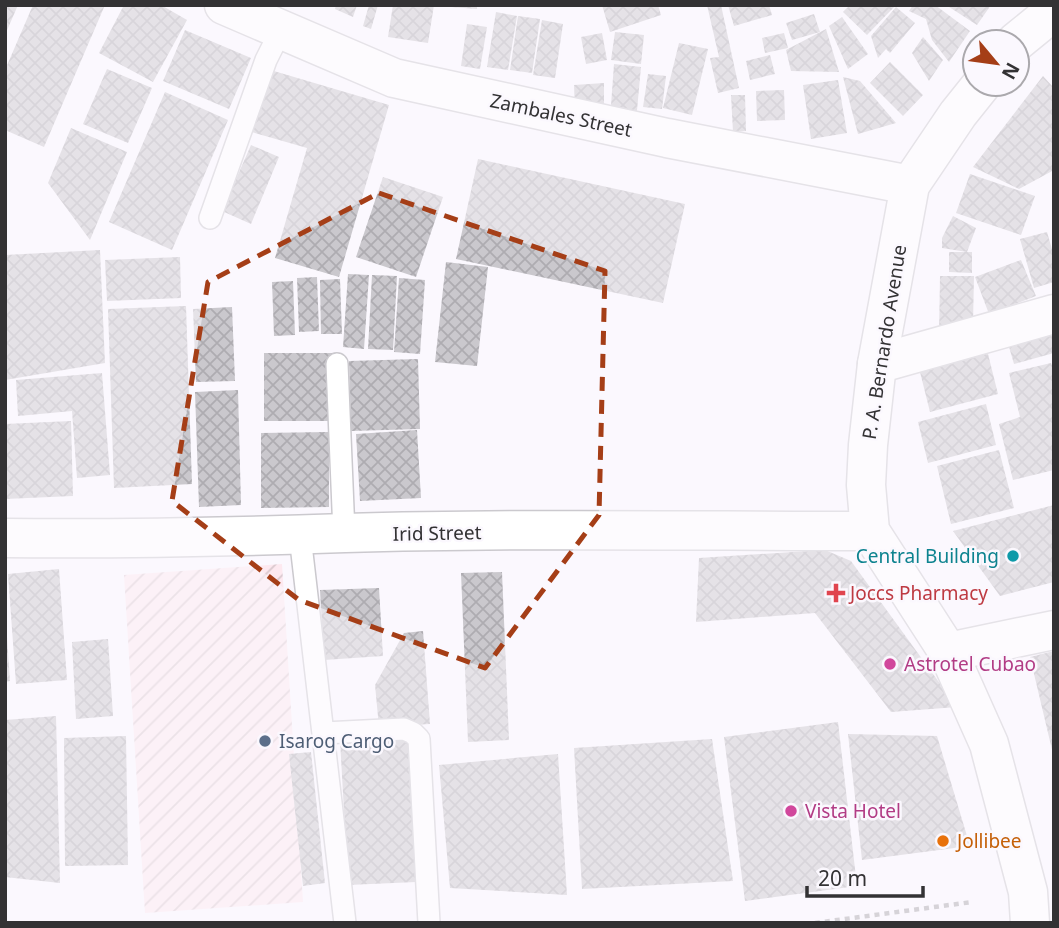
<svg xmlns="http://www.w3.org/2000/svg" width="1059" height="928" font-family="'Noto Sans',sans-serif">
<style>
.industrial{fill:url(#industrial-furrows)}
.building{fill:url(#building-cross-hatch)}
.lines{fill:none;stroke-linecap:round;stroke-linejoin:round}
.service-casing{stroke:#cbc9ce;stroke-width:24}
.minor-casing{stroke:#cbc9ce;stroke-width:41}
.tertiary-casing{stroke:#cbc9ce;stroke-width:41}
.path{stroke:#a9a7ac;stroke-width:4.5;stroke-dasharray:5 5;stroke-linecap:butt}
.service{stroke:#fff;stroke-width:21}
.minor{stroke:#fff;stroke-width:38}
.tertiary{stroke:#fff;stroke-width:38}
.marked{fill:none;stroke:#a53e17;stroke-width:5;stroke-dasharray:14 9;stroke-linejoin:round}
.culture-dot{fill:#0f9aa8;stroke:#fbf8fe;stroke-width:2.5}
.health-dot{fill:#e0444e;stroke:#fbf8fe;stroke-width:2.5}
.hotel-dot{fill:#d1479c;stroke:#fbf8fe;stroke-width:2.5}
.service-dot{fill:#5c6f8a;stroke:#fbf8fe;stroke-width:2.5}
.food-dot{fill:#e8710a;stroke:#fbf8fe;stroke-width:2.5}
.labels{text-anchor:middle;stroke-width:5;stroke-linejoin:round;paint-order:stroke}
.street-label{font-size:19px;fill:#333234;stroke:#fbf8fe}
.culture-label{font-size:19px;fill:#0d838f;stroke:#fbf8fe;text-anchor:end}
.health-label{font-size:19px;fill:#be3a42;stroke:#fbf8fe;text-anchor:start}
.hotel-label{font-size:19px;fill:#b23c85;stroke:#fbf8fe;text-anchor:start}
.service-label{font-size:19px;fill:#4e5e75;stroke:#fbf8fe;text-anchor:start}
.food-label{font-size:19px;fill:#c56008;stroke:#fbf8fe;text-anchor:start}
</style>
<defs>
<pattern id="industrial-furrows" width="10" height="10" patternUnits="userSpaceOnUse" patternTransform="scale(1.75)"><rect width="10" height="10" fill="#fde9f0"/><path d="M-1 1l2-2M0 10L10 0M9 11l2-2" fill="none" stroke="#d9c8ce"/></pattern>
<pattern id="building-cross-hatch" width="8" height="8" patternUnits="userSpaceOnUse" patternTransform="scale(1.75)"><rect width="8" height="8" fill="#cac8cd"/><path d="M0 0l8 8M0 8l8-8" fill="none" stroke="#aeacb1"/></pattern>
</defs>
<rect width="100%" height="100%" fill="#fbf8fe"/>
<path class="industrial" d="M282,564l21,338 -158,11 -21,-338z"/>
<path class="building" d="M5,5h13l-13,30z
M33,5h72l-61,142 -39,-17v-60z
M124,5h37l26,15 -34,62 -54,-29z
M336,5h21l-4,12 -18,-8z
M369,5h9l-7,24 -8,-3z
M393,5h41l-6,38 -40,-6z
M451,5h26v4l-26,-2z
M602,5h56l3,10 -51,17z
M707,5h14l18,83 -21,5 -8,-35 9,-1z
M728,5h41l3,10 -38,11z
M850,5h46l-29,30 -24,-23z
M913,5h22l35,26 -21,31 -17,-22 -6,-21 -17,-8z
M946,5h45l-14,20z
M896,7l19,16 -25,30 -4,-4 -8,9 -7,-22z
M496,12l21,4 -9,54 -21,-3z
M814,14l6,18 -28,8 -6,-17z
M518,16l22,3 -8,54 -22,-3z
M842,17l26,37 -20,15 -19,-43z
M542,20l21,4 -8,54 -22,-3z
M467,24l20,3 -7,42 -19,-3z
M826,29l13,43 -48,-1 -5,-21z
M185,30l66,28 -22,51 -66,-28z
M615,32l29,3 -3,29 -30,-4z
M602,33l5,27 -21,4 -5,-27z
M784,33l4,15 -23,5 -3,-15z
M923,37l20,23 -14,21 -17,-28z
M679,43l29,6 -16,66 -29,-7z
M770,55l5,19 -25,6 -4,-19z
M890,62l33,33 -20,21 -33,-33z
M614,64l27,3 -5,54 -26,-2z
M107,69l45,19 -24,55 -45,-19z
M267,69l122,36 -50,172 -64,-19 32,-110 -59,-17z
M648,74l18,2 -4,33 -19,-2z
M1043,76l11,12v82l-35,19 -46,-22z
M843,77l17,4 36,42 -38,11z
M838,80l9,53 -36,6 -8,-54z
M604,83v28l-29,1 -1,-27z
M784,90l1,30 -28,1 -1,-30z
M165,92l63,28 -56,130 -63,-28z
M731,95h14l1,36 -13,1z
M71,128l56,24 -37,88 -42,-57z
M251,145l28,12 -28,67 -29,-13z
M478,159l207,45 -22,99 -207,-44z
M970,174l65,22 -14,39 -65,-22z
M383,177l60,20 -27,80 -60,-20z
M953,216l23,12 -9,24 -25,-4v-10z
M1047,232l7,24v26l-20,6 -14,-49z
M100,250l5,113 -100,17v-125z
M949,252h23v21l-23,-1z
M180,257l1,41 -74,3 -2,-41z
M1021,260l15,36 -47,18 -14,-37z
M446,262l42,5 -11,99 -42,-4z
M348,274l21,1 -5,74 -21,-2z
M372,275l25,1 -4,74 -25,-1z
M940,276h34l-1,47 -34,12z
M317,277l2,54 -20,1 -2,-54z
M399,278l26,2 -5,74 -26,-2z
M340,279l2,55h-21l-1,-54z
M293,281l2,54 -21,1 -2,-54z
M186,306l6,178 -78,4 -6,-179z
M232,307l3,74 -39,1 -3,-73z
M1054,320v33l-40,11 -9,-31z
M987,350l11,44 -68,18 -11,-44z
M264,353h72v68h-72z
M418,359l2,70 -69,2 -2,-70z
M1051,363l3,7v100l-41,10 -14,-56 21,-7 -11,-44z
M102,373l8,102 -33,3 -5,-67 -54,5 -2,-36z
M238,390l3,115 -42,2 -4,-115z
M986,404l10,41 -68,18 -10,-41z
M71,421l2,75 -68,3v-75z
M417,430l4,68 -61,3 -4,-67z
M329,432v75l-68,1v-75z
M999,450l15,58 -63,16 -14,-58z
M1054,505v77l-54,14 -47,-65z
M825,550l26,11 106,146 -66,5 -76,-99 -119,9 3,-64z
M59,569l8,111 -51,4 -8,-110z
M502,572l7,168 -41,2 -7,-169z
M379,588l4,68 -59,4 -4,-70z
M423,631l7,93 -51,3 -4,-42 29,-52z
M5,637h2l3,44 -5,1z
M108,639l5,77 -37,3 -4,-77z
M1054,651v103h-1l-23,-97z
M56,716l4,167 -55,-6v-157z
M838,722l19,164 -112,15 -21,-164z
M848,734l89,2 33,110 -108,14z
M408,735l8,147 -68,3 -8,-146z
M126,736l2,129 -63,1 -1,-128z
M712,739l21,142 -151,8 -8,-141z
M311,752l14,131 -22,3 -14,-132z
M558,754l9,141 -117,-7 -11,-123z"/>
<g class="lines">
<defs>
<path id="service" d="M210,218l56,-158 15,-30
M337,364l7,169
M300,536l45,387
M324,733l80,-4 9,4 6,6 10,184"/>
<path id="minor" d="M224,5l170,73 273,60 243,47
M877,364l177,-50
M5,538c114,1 226,-1 340,-5 174,-5 350,-2 525,-2
M948,652l106,-22"/>
<path id="tertiary" d="M1016,42l38,-31
M982,84l-24,30 -48,71 -33,179 -9,81 -2,40 4,46 78,121 41,92 39,148 2,31"/>
</defs>
<use href="#service" class="service-casing"/>
<use href="#minor" class="minor-casing"/>
<use href="#tertiary" class="tertiary-casing"/>
<path class="path" d="M815,923l157,-21"/>
<use href="#service" class="service"/>
<use href="#minor" class="minor"/>
<use href="#tertiary" class="tertiary"/>
</g>
<path d="M0 0H1059V928H0ZM379,193l226,78 -6,244 -114,153 -186,-68 -127,-99 36,-219z" fill="#fbf8fe" fill-opacity=".55" fill-rule="evenodd"/>
<path class="marked" d="M379,193l226,78 -6,244 -114,153 -186,-68 -127,-99 36,-219z"/>
<circle class="culture-dot" cx="1013" cy="556" r="7"/>
<path class="health-dot" d="M832.5 582.5h7v7h7v7h-7v7h-7v-7h-7v-7h7z"/>
<g class="hotel-dot">
<circle cx="890" cy="664" r="7"/>
<circle cx="791" cy="811" r="7"/>
</g>
<circle class="service-dot" cx="265" cy="741" r="7"/>
<circle class="food-dot" cx="943" cy="841" r="7"/>
<g class="labels">
<g class="street-label">
<text transform="translate(561 115) rotate(12)" y="7">Zambales Street</text>
<text transform="translate(884 342) rotate(-81)" y="7">P. A. Bernardo Avenue</text>
<text transform="translate(437 533) rotate(-1)" y="7">Irid Street</text>
</g>
<g class="culture-label">
<text x="999" y="563">Central Building</text>
</g>
<g class="health-label">
<text x="850" y="600">Joccs Pharmacy</text>
</g>
<g class="hotel-label">
<text x="904" y="671">Astrotel Cubao</text>
<text x="805" y="818">Vista Hotel</text>
</g>
<g class="service-label">
<text x="279" y="748">Isarog Cargo</text>
</g>
<g class="food-label">
<text x="957" y="848">Jollibee</text>
</g>
</g>
<rect width="1059" height="928" fill="none" stroke="#333234" stroke-width="14"/>
<g transform="translate(996 63) rotate(119)"><circle r="33" fill="#fbf8fe" stroke="#aba9ad" stroke-width="2"/>
<path d="M0-5L12 26L0 18L-12 26Z" fill="#a53e17"/>
<text y="-10" font-size="19" font-weight="bold" text-anchor="middle" fill="#333234">N</text>
</g>
<path d="M807 886v10h116v-10" fill="none" stroke="#333234" stroke-width="3.5"/>
<text x="818" y="886" font-size="21" fill="#333234" stroke="#fbf8fe" stroke-width="5" paint-order="stroke">20 m</text>
</svg>
